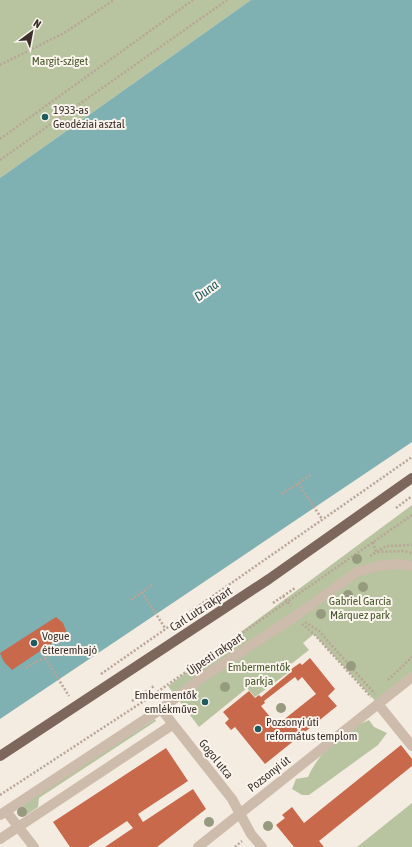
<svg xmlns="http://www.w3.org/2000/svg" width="412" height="847" font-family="'Asap Condensed',sans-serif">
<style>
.green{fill:#b8c4a0}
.water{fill:#7fb0b2}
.building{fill:#c8694b;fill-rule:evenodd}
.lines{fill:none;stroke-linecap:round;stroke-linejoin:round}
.path{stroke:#b9a596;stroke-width:2.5;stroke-dasharray:2 2;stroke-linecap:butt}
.minor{stroke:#cdbbac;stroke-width:10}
.major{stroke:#7d675c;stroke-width:10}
.tree{fill:#969b7f}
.poi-dot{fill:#1f5a5e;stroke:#fbf5ee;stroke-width:1.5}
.labels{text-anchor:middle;stroke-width:4;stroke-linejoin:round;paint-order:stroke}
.park-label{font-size:12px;fill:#4a5a2e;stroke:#fbf5ee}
.poi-label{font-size:12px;fill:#3b302b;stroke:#fbf5ee;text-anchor:start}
.street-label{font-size:12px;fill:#3b302b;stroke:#fbf5ee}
.water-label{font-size:13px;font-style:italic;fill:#1f5a5e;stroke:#fbf5ee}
</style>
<rect width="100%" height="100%" fill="#f4ebe1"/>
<path class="green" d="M0,0h251l-251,178z
M412,505v172l-34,27 -64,-70 -11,9 6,7 -23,18 3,4 -34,25 -8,-9 -48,39 -31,-41z
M155,719l1,2 -117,77 -1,9 -13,9 -4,-1 -2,-4v-4z
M369,720l5,7 13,6 -9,12 -69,50h-7l-10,-6 4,-10 12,-2c11,-25 36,-47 61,-57z
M412,803v44h-55z"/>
<path class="water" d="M251,0h161v442l-412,277v-541z"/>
<path class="building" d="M56,617l7,6 4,10 -55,37 -8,-8 -4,-9z
M310,658l25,31 -7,7 9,10 -72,58 -30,-37 -4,3 -6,-7 4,-4 -6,-7 26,-21 6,7 4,-3 2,2 30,-25 -1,-2 10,-7 2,2zM295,677l3,4 4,-4 14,17 -39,31 -16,-19 4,-3 -1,-2z
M401,745l11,14v7l-93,75 5,6h-30l-18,-22 9,-7 -3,-3 10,-8 12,16z
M166,748l22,33 -50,33 5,8 50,-33 13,20 -49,38h-52l28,-19 -6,-7 -39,26h-18l-17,-25z"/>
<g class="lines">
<path class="path" d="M0,65l64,-32 50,-33
M0,139l193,-139
M0,160l227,-160
M298,483l24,36
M282,494l30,-20
M396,508l16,-12
M373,542l3,10 27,-1 9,2
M370,556l16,-10 26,-1
M142,592l23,36
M283,596l8,10
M131,600l21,-15
M273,603l22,-15
M305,622l14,9 56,63
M302,624l12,10 57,63
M45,658l24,38
M26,668l35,-20
M101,674l311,-217
M388,680l24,-23
M132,701l22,-15
M0,795l147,-96 265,-184
M235,847l7,-6"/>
<path class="minor" d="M378,704l34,42
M161,709l71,90 19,35 11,13
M6,811l28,36
M0,815l161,-106 42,-32 94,-62 60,-43 22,-6 16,-2 17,2
M0,839l172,-114
M198,847l214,-170"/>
<path class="major" d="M0,756l269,-177 143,-101"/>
</g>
<g class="tree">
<circle cx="357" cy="559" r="5"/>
<circle cx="363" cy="587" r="5"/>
<circle cx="348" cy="595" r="5"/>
<circle cx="321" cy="614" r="5"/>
<circle cx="351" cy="666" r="5"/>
<circle cx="225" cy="687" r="5"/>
<circle cx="281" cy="708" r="5"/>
<circle cx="22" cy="812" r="5"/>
<circle cx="209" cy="822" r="5"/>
<circle cx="268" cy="826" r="5"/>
</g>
<g class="poi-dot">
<circle cx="45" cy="117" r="4"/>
<circle cx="34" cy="643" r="4"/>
<circle cx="205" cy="702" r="4"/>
<circle cx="258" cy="729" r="4"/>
</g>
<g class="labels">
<g class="park-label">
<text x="60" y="65">Margit-sziget</text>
<text x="360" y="605">Gabriel García<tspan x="360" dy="14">Márquez park</tspan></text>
<text x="259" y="671">Embermentők<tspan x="259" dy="14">parkja</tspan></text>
</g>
<g class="poi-label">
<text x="53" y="114">1933-as<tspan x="53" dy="14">Geodéziai asztal</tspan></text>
<text x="42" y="640">Vogue<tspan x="42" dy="14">étteremhajó</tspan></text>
<text x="197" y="699" text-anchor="end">Embermentők<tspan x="197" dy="14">emlékműve</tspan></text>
<text x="266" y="726">Pozsonyi úti<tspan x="266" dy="14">református templom</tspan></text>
</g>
<g class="street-label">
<text transform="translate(201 609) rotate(-33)" y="4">Carl Lutz rakpart</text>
<text transform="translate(215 654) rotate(-34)" y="4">Újpesti rakpart</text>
<text transform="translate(216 759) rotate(51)" y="4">Gogol utca</text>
<text transform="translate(269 774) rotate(-38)" y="4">Pozsonyi út</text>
</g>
<g class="water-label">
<text transform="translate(206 290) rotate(-36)" y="5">Duna</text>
</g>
</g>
<g transform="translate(32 32) rotate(32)" stroke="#fbf5ee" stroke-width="3" paint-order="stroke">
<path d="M0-3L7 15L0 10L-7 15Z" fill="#3b302b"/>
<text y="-6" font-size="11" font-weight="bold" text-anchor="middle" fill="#3b302b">N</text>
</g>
</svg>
